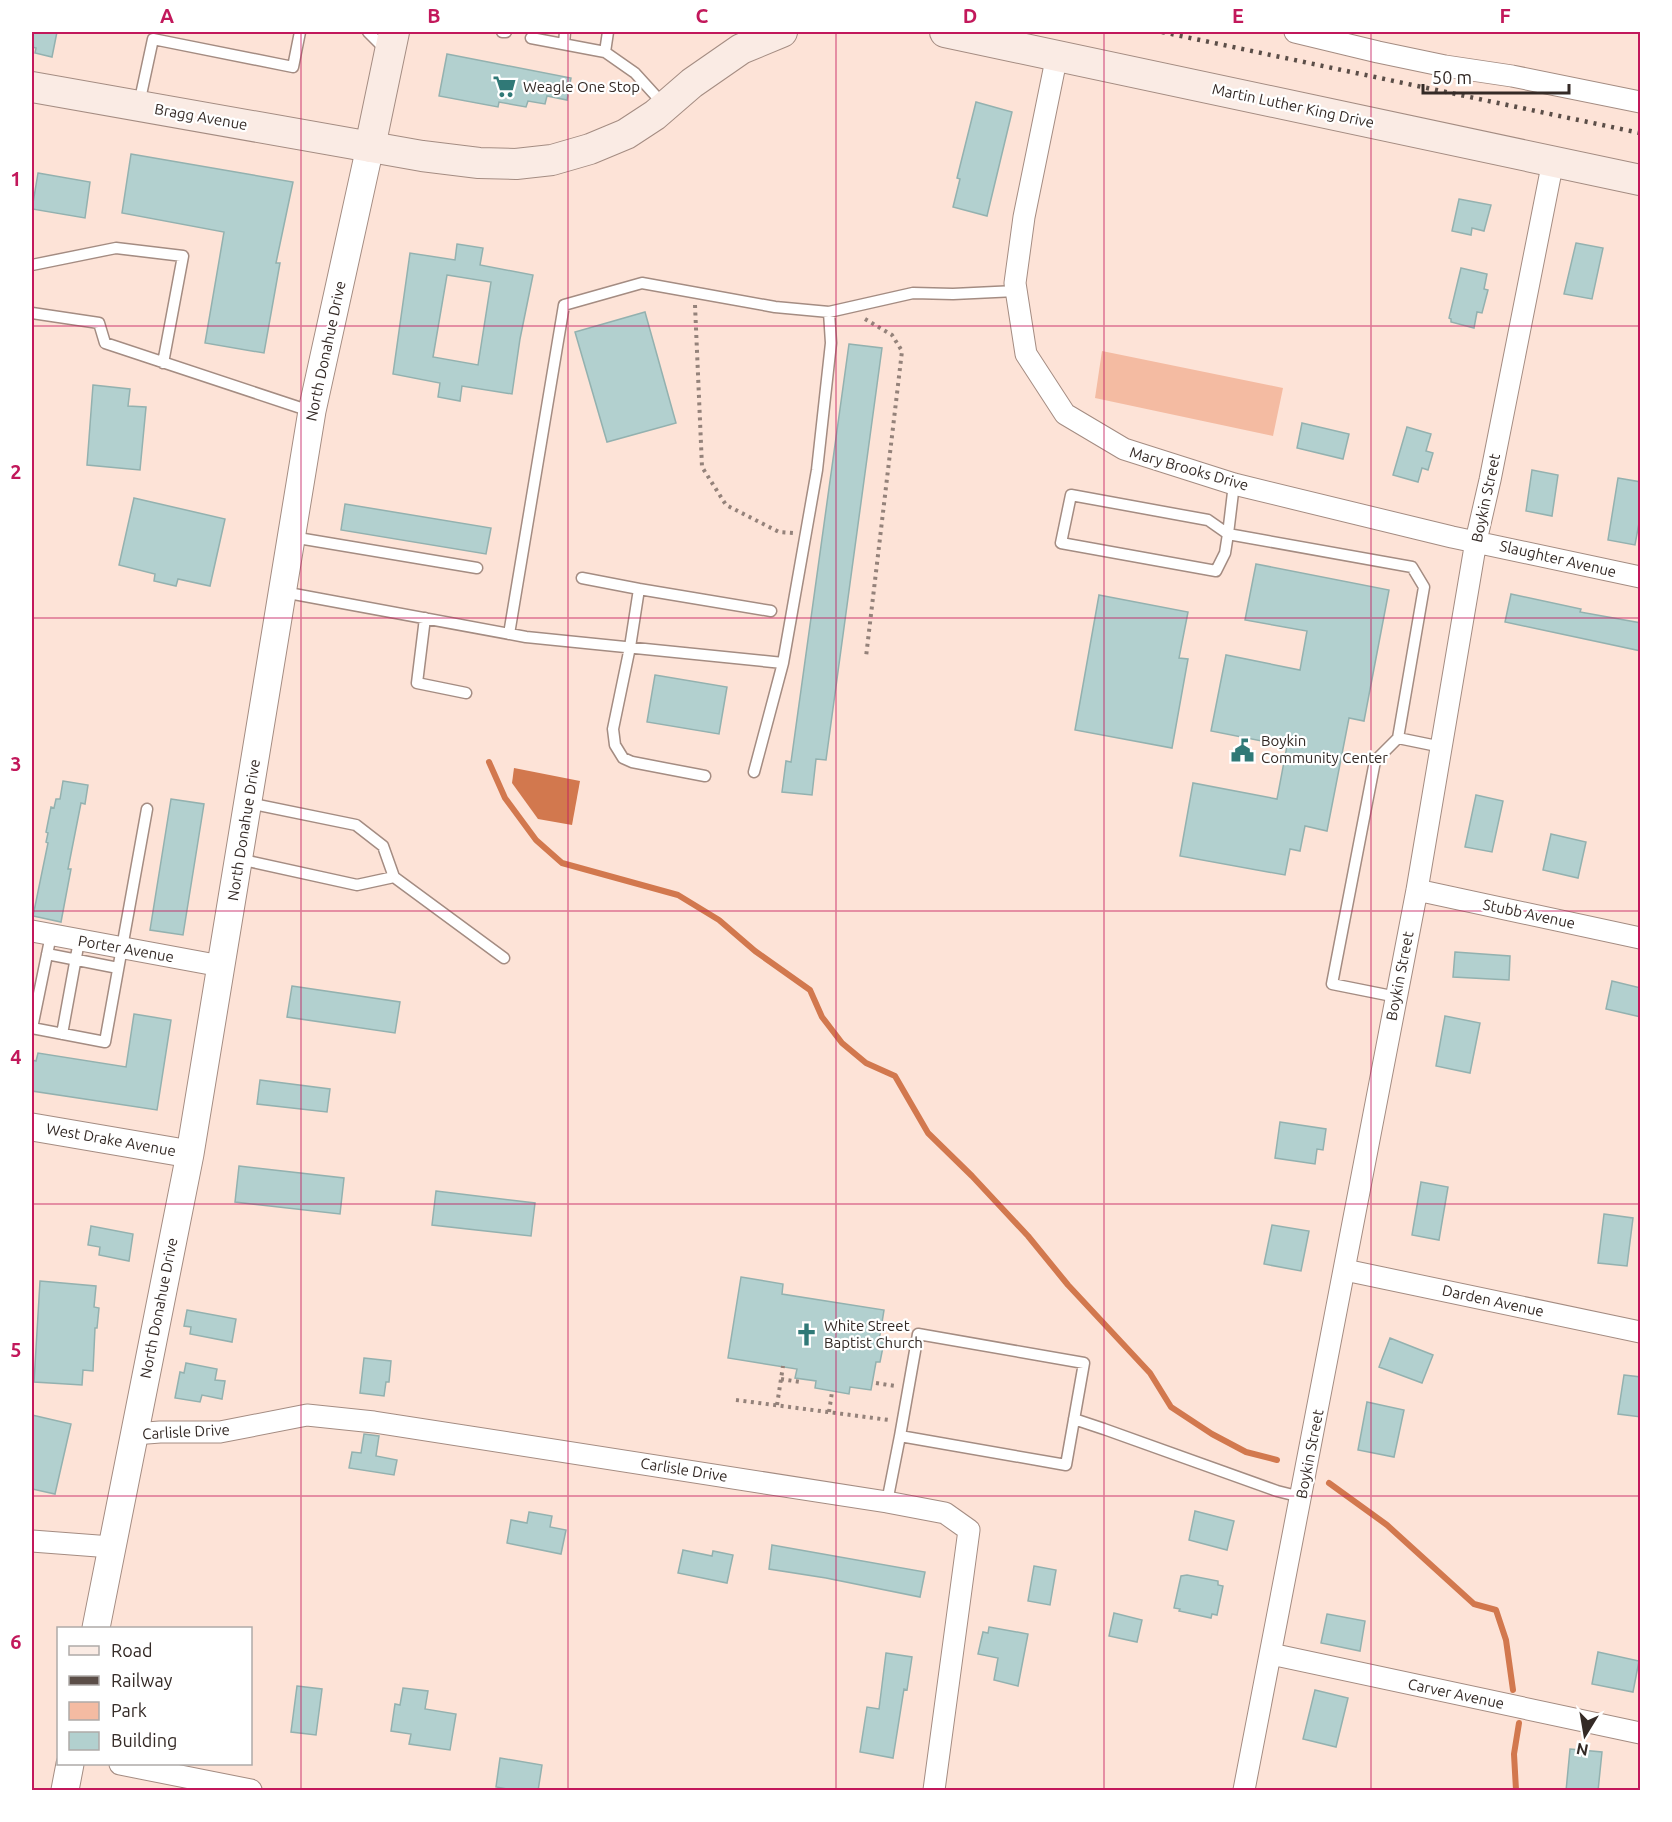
<svg xmlns="http://www.w3.org/2000/svg" width="1672" height="1822" font-family="Ubuntu,sans-serif">
<style>
.green{fill:#f4bba2}
.water{fill:#d2784e}
.lines{fill:none;stroke-linecap:round;stroke-linejoin:round}
.stream{stroke:#d2784e;stroke-width:6}
.building{fill:#b2d0cf;stroke:#93b1af;stroke-width:1.5;fill-rule:evenodd}
.service-casing{stroke:#a48c82;stroke-width:13}
.minor-casing{stroke:#a48c82;stroke-width:23}
.tertiary-casing{stroke:#a48c82;stroke-width:29}
.secondary-casing{stroke:#a48c82;stroke-width:32}
.path{stroke:#94827a;stroke-width:4;stroke-dasharray:3 4.5;stroke-linecap:butt}
.service{stroke:#fff;stroke-width:10}
.minor{stroke:#fff;stroke-width:21}
.tertiary{stroke:#fff;stroke-width:27}
.secondary{stroke:#faebe4;stroke-width:30}
.rail{stroke:#5b4e48;stroke-width:4.5;stroke-dasharray:3 6;stroke-linecap:butt}
.grid{fill:none;stroke:#c2185b;stroke-width:1.5;stroke-opacity:0.55}
.labels{text-anchor:middle;stroke-width:4.5;stroke-linejoin:round;paint-order:stroke}
.poi-label{font-size:15px;fill:#342a26;stroke:#fff;text-anchor:start}
.street-label{font-size:15px;fill:#342a26;stroke:#fff}
.neatline{fill:none;stroke:#c2185b;stroke-width:2}
.grid-label{font-size:20px;text-anchor:middle;font-weight:bold;fill:#c2185b}
</style>
<rect width="100%" height="100%" fill="#fde3d7"/>
<path class="green" d="M1102,351l181,37 -10,48 -178,-38z"/>
<path class="water" d="M514,768l66,13 -8,44 -34,-6 -26,-36z"/>
<g class="lines">
<path class="stream" d="M489,762l16,36 31,42 26,23 116,32 41,25 36,31 55,39 12,27 20,26 24,20 29,13 33,57 44,43 56,60 40,49 82,88 21,34 41,27 34,18 31,8
M1329,1483l58,42 87,79 22,6 10,30 7,50
M1516,1790l-2,-36 5,-31"/>
</g>
<path class="building" d="M32,32h25l-5,25 -17,-4 1,-5 -4,-1z
M447,54l124,24 -4,22 -20,-4 -2,8 -17,-3 -2,6 -27,-5 -1,5 -59,-11z
M976,102l36,10 -25,104 -34,-9 7,-28 -3,-1z
M131,154l162,28 -17,81h4l-16,90 -59,-10 19,-111 -102,-19z
M38,173l52,9 -5,36 -53,-9z
M1459,199l32,6 -7,26 -12,-3 -1,7 -19,-4z
M1576,243l27,5 -11,51 -28,-5z
M457,244l26,4 -3,17 53,10 -13,64 -8,55 -50,-8 -2,15 -22,-4 2,-14 -47,-9 17,-121 45,7zM447,275l44,7 -13,83 -45,-8z
M1461,268l26,6 -3,15 4,1 -6,23 -5,-1 -3,16 -23,-6v-3l-2,-1z
M645,312l31,111 -69,19 -32,-110z
M849,344l33,4 -56,412 -10,-1 -4,36 -30,-3 4,-31 5,1z
M93,385l37,4 -2,17 18,1 -6,63 -53,-5z
M1302,423l47,11 -6,25 -46,-11z
M1407,427l24,7 -5,17 7,2 -5,17 -6,-2 -4,14 -25,-7z
M1532,470l26,5 -6,41 -26,-5z
M1618,478l23,4v30l-6,33 -27,-5z
M134,498l91,21 -15,67 -32,-7 -2,7 -22,-5 1,-7 -36,-9z
M345,504l146,24 -5,26 -145,-24z
M1256,564l133,26 -25,131 -15,-3 -22,113 -22,-5 -5,25 -10,-2 -5,26 -105,-19 13,-73 84,16 10,-53 -76,-15 15,-76 74,15 7,-39 -62,-11z
M1511,594l70,15 -1,3 61,11v28l-136,-29z
M1099,595l89,17 -9,46 9,1 -16,89 -97,-18z
M655,675l72,12 -8,47 -72,-12z
M63,781l25,4 -3,19 -4,-1 -13,66h3l-10,53 -28,-6 15,-73 -2,-1 2,-9 -2,-1 5,-25 3,1 2,-9h4z
M1476,795l27,6 -11,51 -27,-5z
M171,799l33,5 -21,131 -33,-5z
M1551,834l35,8 -8,36 -35,-8z
M1455,952l55,4 -1,24 -56,-3z
M1612,981l29,7v29l-35,-8z
M292,986l108,16 -5,31 -108,-16z
M134,1014l37,6 -14,90 -125,-19v-31l4,1 2,-8 88,14z
M1445,1016l35,7 -10,50 -34,-7z
M260,1080l70,9 -3,23 -70,-8z
M1280,1122l46,7 -3,21 -6,-1 -2,15 -40,-6z
M239,1166l105,12 -4,36 -105,-12z
M1421,1182l27,5 -9,53 -27,-5z
M436,1191l99,12 -4,33 -99,-11z
M1604,1214l29,4 -6,48 -29,-3z
M1272,1225l37,6 -8,40 -37,-7z
M91,1226l42,8 -4,27 -30,-6 1,-8 -12,-2z
M741,1277l42,7 -1,10 102,16 -5,31 5,1 -4,20h-4l-5,28 -21,-3 -1,7 -34,-6 1,-7 -21,-3 2,-9 -69,-11z
M40,1281l56,5 -2,21 5,1 -2,20h-2l-2,43 -10,-1 -1,15 -48,-3z
M187,1310l49,9 -4,23 -42,-8 1,-7 -7,-1z
M1390,1338l43,17 -11,28 -43,-16z
M364,1358l27,3 -2,21h-3l-2,14 -24,-3z
M186,1363l31,6 -2,11 10,1 -3,18 -20,-4 -2,7 -25,-4 5,-26 4,1z
M1624,1375l17,2v40l-23,-3z
M1367,1402l37,8 -10,47 -36,-7z
M32,1415l39,9 -16,70 -23,-5z
M364,1434l15,2 -3,20 21,4 -3,15 -45,-7 3,-16 9,1z
M1195,1511l39,10 -7,29 -38,-10z
M529,1512l23,4 -2,11 16,3 -5,24 -54,-11 4,-23 16,3z
M772,1545l153,27 -5,25 -94,-19 -57,-9z
M683,1550l29,6 1,-5 20,4 -6,28 -49,-10z
M1034,1566l22,4 -6,35 -22,-4z
M1187,1575l31,6v4l5,1 -6,29 -5,-1 -1,4 -32,-7 1,-2 -6,-1 7,-32z
M1114,1613l28,7 -5,22 -28,-6z
M1327,1614l38,7 -5,30 -39,-8z
M989,1627l39,7 -10,52 -24,-6 4,-22 -20,-4 5,-22 5,1z
M1598,1652l41,9 -6,31 -41,-8z
M886,1653l26,4 -5,33 -3,-1 -11,69 -33,-6 7,-45 12,2z
M297,1686l25,3 -6,46 -25,-3z
M403,1688l25,3 -3,18 31,5 -6,36 -41,-6 2,-10 -20,-3 4,-27 5,1z
M1315,1690l33,8 -12,49 -33,-8z
M1570,1749l32,3 -4,39h-32z
M500,1758l42,7 -4,26h-20l-22,-4z"/>
<g class="lines">
<defs>
<path id="service" d="M368,32l19,19
M502,32h4
M531,38l74,14 30,21 30,33
M564,44l1,-12
M605,52l3,-20
M139,104l14,-65 140,28 7,-35
M32,265l84,-17 67,8 -20,107
M32,313l67,10 6,20 205,68
M1234,484l-6,50 184,33 12,20 -26,151 44,9
M1071,495l137,25 20,14 -3,19 -9,18 -155,-28z
M292,537l185,31
M582,578l57,11
M283,592l243,45 257,26
M425,618l-8,65 49,10
M509,634l55,-329 78,-22 133,24 54,5 84,-19 40,1 63,-3
M754,772l29,-109 34,-193 14,-127 -2,-31
M705,776l-73,-14 -9,-4 -8,-13 -2,-16 17,-82 9,-58 132,22
M249,803l107,22 27,21 11,31
M239,859l118,26 37,-8 110,81
M51,935l-19,93 73,14 42,-233
M47,954l71,14
M1397,997l-65,-13 43,-223 23,-23
M62,1034l17,-93
M918,1334l166,29 -18,102 -166,-29z
M1074,1419l30,10 173,62 24,6
M887,1502l13,-66"/>
<path id="minor" d="M1295,32l83,20 67,14 67,10 128,26
M1057,55l-33,162 -9,66 11,71 39,60 59,35 110,35 218,53 188,40
M1417,890l223,48
M32,931l189,35
M1345,1270l295,62
M134,1434l26,-2h60l87,-17 67,7 513,80 58,11 24,17 -35,260
M32,1541l79,6
M1271,1654l369,79
M120,1764l131,26
M1244,1790l173,-900 59,-349 14,-61 63,-319"/>
<path id="tertiary" d="M32,1127l158,27
M96,1628l94,-474 122,-743 58,-264
M65,1790l5,-26"/>
<path id="secondary" d="M945,32l695,148
M32,87l390,69 57,7 37,1 36,-4 38,-11 36,-15 29,-19 37,-32 49,-34 41,-17
M370,147l24,-115"/>
</defs>
<use href="#service" class="service-casing"/>
<use href="#minor" class="minor-casing"/>
<use href="#tertiary" class="tertiary-casing"/>
<use href="#secondary" class="secondary-casing"/>
<path class="path" d="M695,305l7,162 24,38 53,27 14,1
M865,319l27,16 10,16 -36,306
M781,1379l19,3
M876,1383l19,3
M736,1400l153,20
M777,1405l6,-39
M829,1412l3,-20"/>
<use href="#service" class="service"/>
<use href="#minor" class="minor"/>
<use href="#tertiary" class="tertiary"/>
<use href="#secondary" class="secondary"/>
<path class="rail" d="M1162,32l478,101"/>
</g>
<path class="grid" d="M301,32v1758M568,32v1758M836,32v1758M1104,32v1758M1371,32v1758M32,326h1608M32,618h1608M32,911h1608M32,1204h1608M32,1496h1608"/>
<defs>
<symbol id="supermarket-bare" viewBox="-9 -9 18 18"><path d="M-6-5.5h2.5l.6 2H6L4.5 2H-2.5L-4.4-4H-6ZM-1.5 3.2a1.3 1.3 0 1 0 .1 0ZM3 3.2a1.3 1.3 0 1 0 .1 0Z" fill="#307977" stroke="#fff" stroke-width="2.5" paint-order="stroke"/></symbol>
<symbol id="civic-bare" viewBox="-9 -9 18 18"><path d="M-.6-6.5H3V-4.5H.6V-3L4-1V1h2V6H-6V1h2V-1L-.6-3ZM-1.2 2.5V6h2.4V2.5Z" fill="#307977" stroke="#fff" stroke-width="2.5" paint-order="stroke"/></symbol>
<symbol id="church-bare" viewBox="-9 -9 18 18"><path d="M-1.2-6h2.4v3.5h3.3v2.4h-3.3V6h-2.4V-.1h-3.3v-2.4h3.3Z" fill="#307977" stroke="#fff" stroke-width="2.5" paint-order="stroke"/></symbol>
</defs>
<g fill-rule="evenodd">
<use href="#supermarket-bare" x="488" y="70" width="33" height="33"/>
<use href="#civic-bare" x="1226" y="734" width="33" height="33"/>
<use href="#church-bare" x="790" y="1318" width="33" height="33"/>
</g>
<g class="labels">
<g class="poi-label">
<text x="523" y="92">Weagle One Stop</text>
<text x="1261" y="746">Boykin<tspan x="1261" dy="17">Community Center</tspan></text>
<text x="824" y="1331">White Street<tspan x="824" dy="17">Baptist Church</tspan></text>
</g>
<g class="street-label">
<text transform="translate(1293 106) rotate(12)" y="5">Martin Luther King Drive</text>
<text transform="translate(201 117) rotate(10)" y="5">Bragg Avenue</text>
<text transform="translate(326 351) rotate(-78)" y="5">North Donahue Drive</text>
<text transform="translate(1189 469) rotate(16)" y="5">Mary Brooks Drive</text>
<text transform="translate(1486 498) rotate(-78)" y="5">Boykin Street</text>
<text transform="translate(1558 559) rotate(13)" y="5">Slaughter Avenue</text>
<text transform="translate(244 830) rotate(-81)" y="5">North Donahue Drive</text>
<text transform="translate(1529 914) rotate(12)" y="5">Stubb Avenue</text>
<text transform="translate(126 949) rotate(10)" y="5">Porter Avenue</text>
<text transform="translate(1400 976) rotate(-79)" y="5">Boykin Street</text>
<text transform="translate(111 1140) rotate(10)" y="5">West Drake Avenue</text>
<text transform="translate(1493 1301) rotate(12)" y="5">Darden Avenue</text>
<text transform="translate(159 1308) rotate(-79)" y="5">North Donahue Drive</text>
<text transform="translate(186 1432) rotate(-3)" y="5">Carlisle Drive</text>
<text transform="translate(1310 1454) rotate(-79)" y="5">Boykin Street</text>
<text transform="translate(684 1470) rotate(9)" y="5">Carlisle Drive</text>
<text transform="translate(1456 1694) rotate(12)" y="5">Carver Avenue</text>
</g>
</g>
<rect width="1672" height="1822" fill="none" stroke="#ffffff" stroke-width="66"/>
<rect x="57" y="1627" width="195" height="138" fill="#ffffff" stroke="#aeaaa8" stroke-width="1.5"/>
<rect x="69" y="1646" width="30" height="9" fill="#faebe4" stroke="#aeaaa8" stroke-width="1.5"/>
<text x="111" y="1657" font-size="18" fill="#342a26">Road</text>
<rect x="69" y="1676" width="30" height="9" fill="#5b4e48" stroke="#aeaaa8" stroke-width="1.5"/>
<text x="111" y="1687" font-size="18" fill="#342a26">Railway</text>
<rect x="69" y="1702" width="30" height="18" fill="#f4bba2" stroke="#aeaaa8" stroke-width="1.5"/>
<text x="111" y="1717" font-size="18" fill="#342a26">Park</text>
<rect x="69" y="1732" width="30" height="18" fill="#b2d0cf" stroke="#aeaaa8" stroke-width="1.5"/>
<text x="111" y="1747" font-size="18" fill="#342a26">Building</text>
<g transform="translate(1585 1735) rotate(191)" stroke="#ffffff" stroke-width="4.5" paint-order="stroke">
<path d="M0-4.5L10 22L0 15L-10 22Z" fill="#342a26"/>
<text y="-9" font-size="16" font-weight="bold" text-anchor="middle" fill="#342a26">N</text>
</g>
<path d="M1423 84v9h146v-9" fill="none" stroke="#342a26" stroke-width="3"/>
<text x="1432" y="84" font-size="18" fill="#342a26" stroke="#ffffff" stroke-width="4.5" paint-order="stroke">50 m</text>
<rect x="33" y="33" width="1606" height="1756" class="neatline"/>
<g class="grid-label">
<text x="167" y="23">A</text>
<text x="434" y="23">B</text>
<text x="702" y="23">C</text>
<text x="970" y="23">D</text>
<text x="1238" y="23">E</text>
<text x="1505" y="23">F</text>
<text x="16" y="186">1</text>
<text x="16" y="479">2</text>
<text x="16" y="771">3</text>
<text x="16" y="1064">4</text>
<text x="16" y="1357">5</text>
<text x="16" y="1649">6</text>
</g>
</svg>
